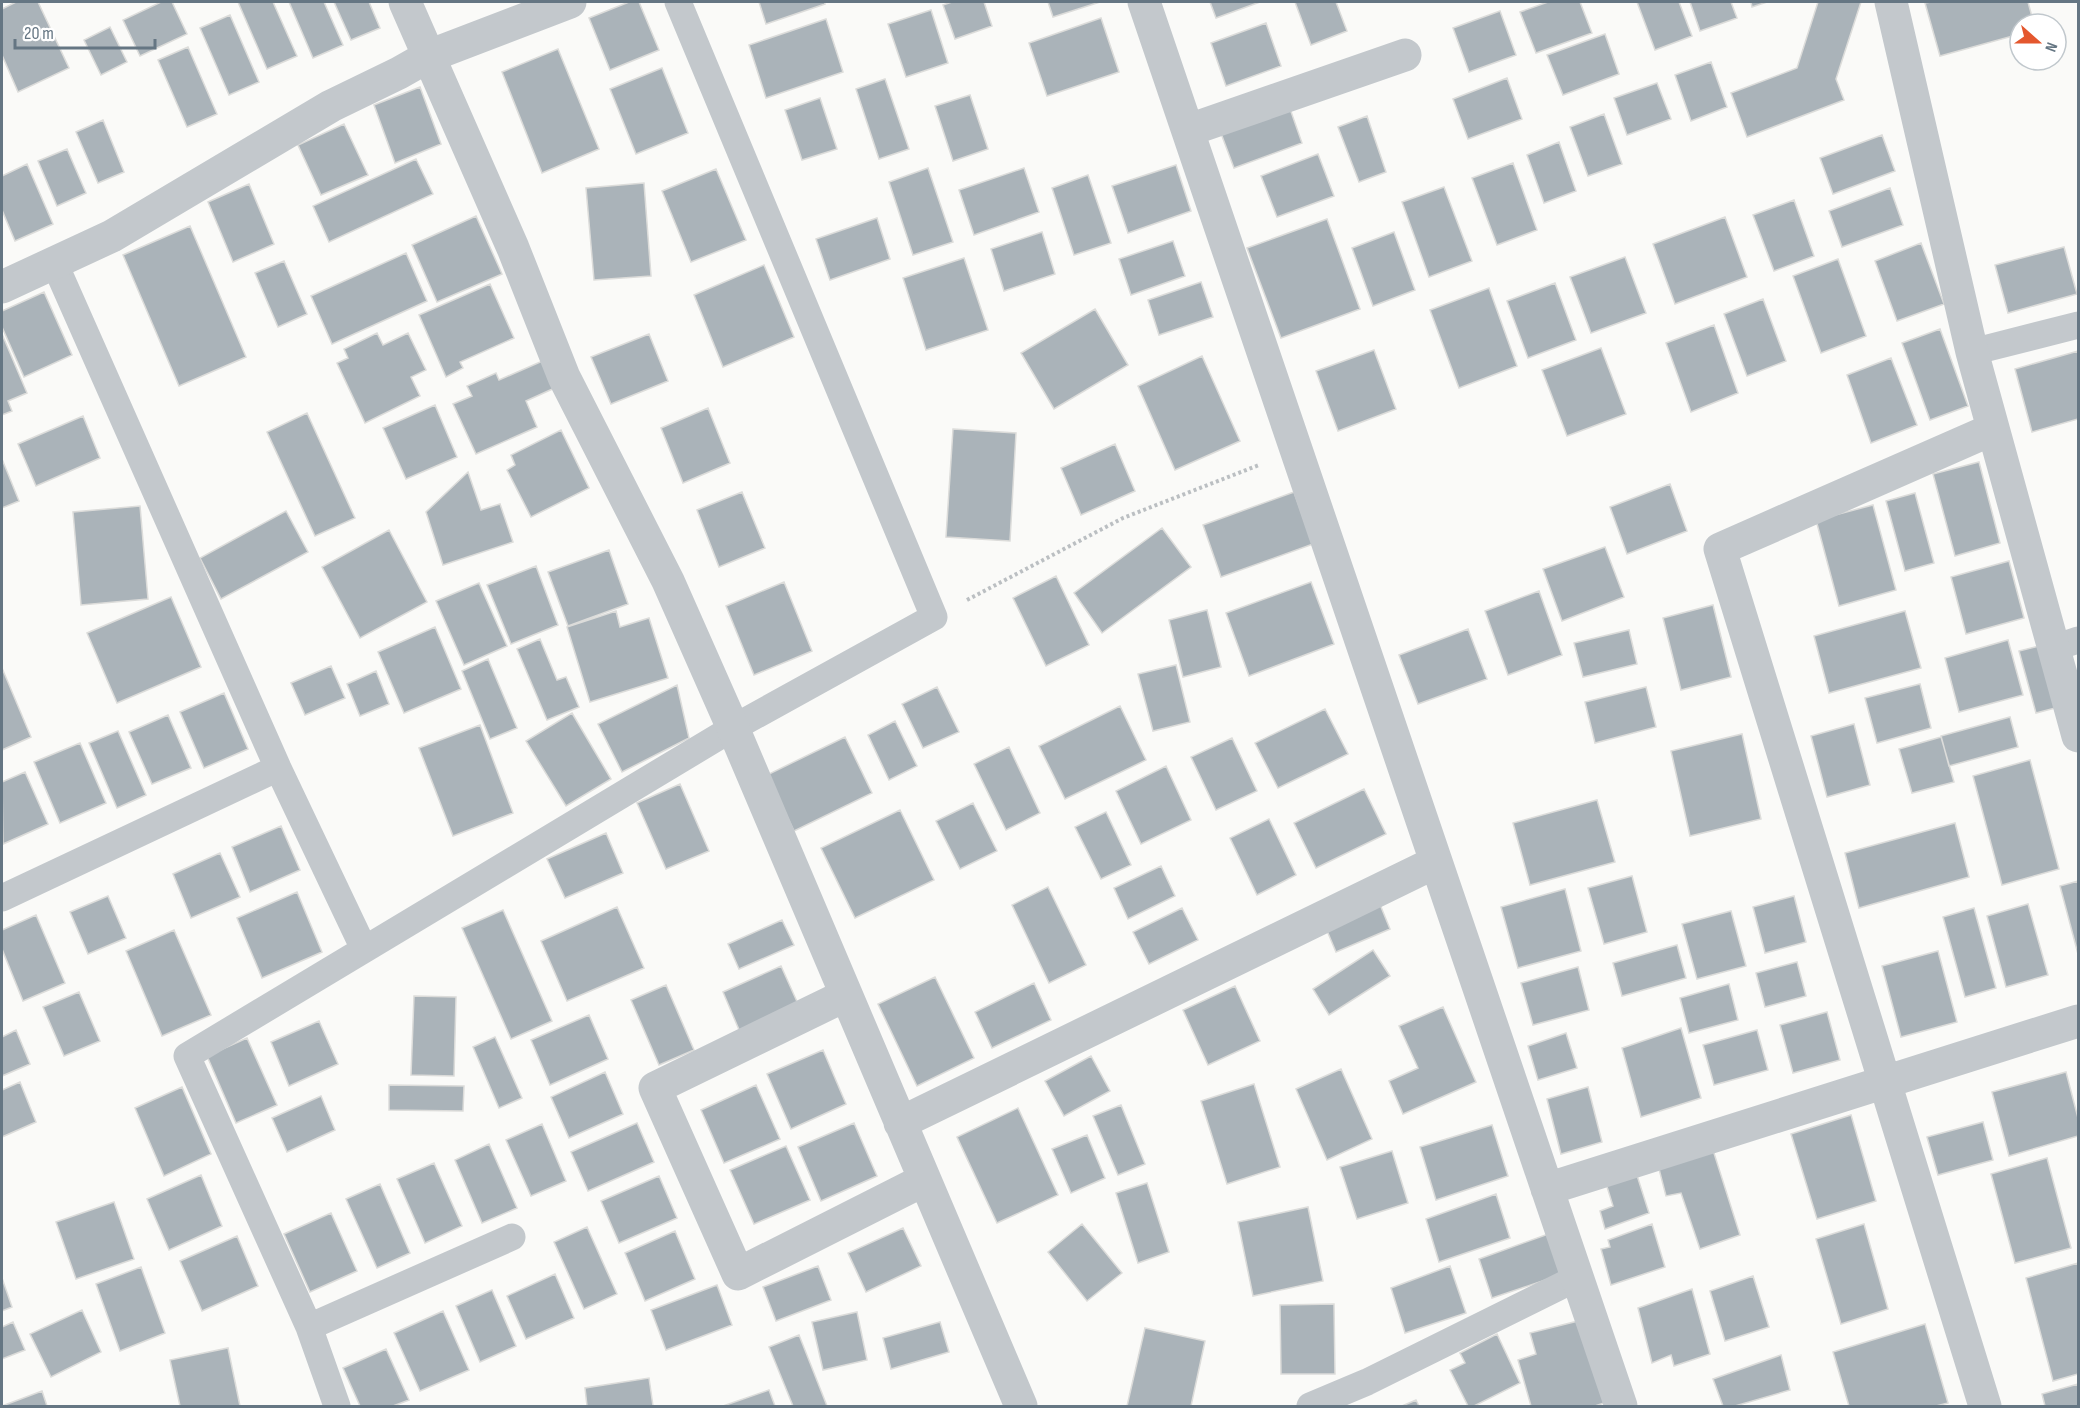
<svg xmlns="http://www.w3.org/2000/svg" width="2080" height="1408" font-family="'Sofia Sans Condensed',sans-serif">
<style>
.building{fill:#aab3b9;stroke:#dcdcda;stroke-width:1.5}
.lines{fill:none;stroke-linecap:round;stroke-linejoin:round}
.path{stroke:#bbbfc2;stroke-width:4;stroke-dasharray:3 3;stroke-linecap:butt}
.service{stroke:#c3c8cc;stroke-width:27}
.minor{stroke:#c3c8cc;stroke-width:33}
</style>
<rect width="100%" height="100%" fill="#fafaf8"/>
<path class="building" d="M16,2h22l31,66 -51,24 -16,-37v-46z
M161,2h11l15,32 -47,22 -17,-36z
M238,2h35l24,54 -30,13z
M289,2h35l19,43 -30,13z
M334,2h35l11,26 -29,12z
M629,2h10l20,48 -49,20 -21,-52z
M759,2h65l1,2 -59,20z
M952,2h32l8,24 -37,13 -12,-34z
M1048,2h52l-47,15z
M1210,2h50l-44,16z
M1295,2h41l11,29 -36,14z
M1548,2h32l12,31 -56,20 -16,-41z
M1637,2h42l13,34 -37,14z
M1690,2h41l6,16 -37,13z
M1751,2h16l-15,5z
M1818,2h43l-25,77 8,21 -97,37 -16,-44 66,-25z
M1931,2h97l6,22h-14v10l-80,22 -15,-53z
M931,10l17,53 -42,14 -18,-53z
M1500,11l16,44 -47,17 -16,-44z
M230,15l29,67 -30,13 -29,-67z
M1101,18l18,54 -72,24 -18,-53z
M826,19l17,53 -77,26 -17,-53z
M1266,23l15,43 -55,20 -15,-43z
M110,27l17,35 -26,13 -17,-35z
M1605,34l14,40 -56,21 -16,-40z
M188,47l29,67 -30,13 -29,-67z
M558,49l41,100 -57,24 -40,-101z
M1711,62l16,45 -36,14 -16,-46z
M662,68l26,65 -52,21 -26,-65z
M1507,78l15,41 -54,20 -15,-40z
M885,79l24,70 -30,10 -23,-70z
M1657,83l14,36 -44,16 -13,-37z
M420,87l21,57 -46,19 -21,-58z
M970,95l18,54 -35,12 -18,-55z
M820,98l17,51 -35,11 -17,-50z
M1288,103l14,40 -68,25 -15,-40z
M1604,114l18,50 -34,12 -18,-49z
M1367,116l19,56 -27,10 -21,-55z
M103,120l21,52 -26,11 -22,-51z
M344,124l24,51 -47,20 -23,-50z
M1882,135l13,36 -62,23 -13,-36z
M1559,142l17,49 -32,12 -17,-48z
M67,149l19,44 -29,13 -19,-45z
M1318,154l16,42 -57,21 -16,-41z
M416,159l17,35 -104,48 -16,-36z
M1513,163l24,67 -40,15 -25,-67z
M27,164l26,60 -38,17 -13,-31v-34z
M1176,165l15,46 -63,22 -16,-47z
M928,168l25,74 -40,13 -24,-73z
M1024,168l15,44 -65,23 -15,-45z
M716,169l30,71 -55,22 -29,-71z
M1088,175l23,68 -37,12 -22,-67z
M644,183l7,93 -57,4 -8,-92z
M249,184l25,60 -41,18 -25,-60z
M1444,187l28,74 -43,16 -27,-75z
M1890,188l13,37 -61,22 -13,-36z
M1794,200l20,56 -40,15 -21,-56z
M476,216l26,58 -65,28 -25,-57z
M1725,217l22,60 -72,27 -22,-60z
M877,218l13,41 -60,21 -14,-41z
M1327,219l33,90 -79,29 -34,-90z
M190,226l56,131 -67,29 -56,-131z
M1042,232l13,42 -51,17 -13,-42z
M1394,232l21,58 -42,16 -21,-58z
M1173,241l12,35 -54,19 -12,-36z
M1921,243l23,61 -47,17 -22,-60z
M2064,247l13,47 -69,19 -13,-48z
M406,253l21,48 -95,43 -21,-48z
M1625,257l21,56 -55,20 -21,-56z
M964,258l24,72 -62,20 -23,-72z
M1838,259l28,77 -45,17 -28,-77z
M284,261l23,53 -29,13 -23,-54z
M764,265l30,72 -71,30 -29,-72z
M1201,282l12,35 -54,18 -11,-35z
M1555,283l21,57 -48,18 -21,-57z
M490,284l24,54 -54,24 3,6 -17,9 -27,-62z
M1489,288l28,78 -58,22 -29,-78z
M44,292l28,63 -48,22 -22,-50v-16z
M1763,299l23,62 -39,15 -23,-62z
M1095,309l33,56 -74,44 -33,-56z
M1714,325l24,68 -47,19 -25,-69z
M1940,329l28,77 -38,14 -28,-77z
M377,333l6,12 25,-12 18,37 -15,7 9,19 -55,27 -28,-60 11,-5 -4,-9z
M2,334l25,59 -19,8 4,10 -10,4z
M649,334l19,47 -57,23 -20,-47z
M1601,348l25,66 -59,22 -25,-66z
M1374,350l22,59 -58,22 -22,-60z
M2078,351v68l-46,13 -17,-63z
M1202,356l38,85 -65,29 -37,-84z
M1891,358l26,67 -46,18 -24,-68z
M547,359l12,27 -33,15 11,26 -61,27 -23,-50 19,-8 -5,-10 29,-13 3,7z
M435,405l22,52 -51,22 -23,-51z
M708,408l22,55 -47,20 -22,-55z
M307,413l48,105 -40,18 -48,-104z
M83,416l17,42 -64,28 -18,-42z
M953,429l63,4 -6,108 -64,-4z
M561,430l28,58 -58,29 -24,-47 8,-5 -4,-10z
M1115,444l20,47 -54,24 -20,-47z
M2,459l17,42 -17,7z
M1979,462l21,81 -45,13 -22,-82z
M468,472l13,38 19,-6 13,38 -70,23 -17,-53z
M1670,484l17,47 -60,23 -17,-47z
M742,492l23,56 -46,19 -22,-57z
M1294,492l19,52 -92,33 -18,-52z
M1915,493l19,70 -29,8 -19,-70z
M1873,505l23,85 -57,16 -23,-86z
M140,506l8,93 -67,6 -8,-93z
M286,511l22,41 -87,47 -21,-41z
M1162,528l29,39 -89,66 -28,-40z
M389,530l38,72 -67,36 -38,-71z
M1605,547l19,50 -62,24 -19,-52z
M609,550l19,54 -60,22 -20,-54z
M2009,561l15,57 -58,16 -15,-57z
M536,566l22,59 -47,19 -24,-59z
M1056,576l33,69 -43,21 -33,-68z
M784,582l28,69 -58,24 -28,-69z
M1311,582l23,62 -85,32 -23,-63z
M479,583l28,63 -43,19 -28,-64z
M1539,591l23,64 -54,20 -23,-64z
M171,597l30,70 -84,36 -30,-70z
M1713,605l18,72 -50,13 -18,-72z
M1207,610l14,57 -38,10 -14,-57z
M616,611l4,16 29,-9 19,60 -78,24 -23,-75z
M1905,611l16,57 -92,25 -15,-57z
M435,627l26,62 -57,24 -26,-61z
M1468,629l19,50 -69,25 -19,-49z
M1629,630l8,34 -54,13 -9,-34z
M540,639l17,41 9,-3 13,30 -32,13 -30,-71z
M2008,640l15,55 -64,17 -14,-54z
M2043,645l16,62 -23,6 -17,-62z
M488,659l29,69 -27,11 -28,-68z
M1176,665l14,57 -37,9 -15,-57z
M331,666l14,32 -40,17 -14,-32z
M2,668l29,69 -29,13z
M376,671l13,33 -29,12 -13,-32z
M1920,684l11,44 -54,15 -12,-45z
M677,685l12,53 -67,34 -24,-48z
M937,687l22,45 -36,16 -21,-44z
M1646,687l10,40 -61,16 -10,-41z
M224,693l24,56 -44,19 -24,-56z
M1120,706l26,54 -81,39 -26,-53z
M1325,709l23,45 -70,34 -23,-45z
M572,713l39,66 -45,27 -40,-65z
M168,715l23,53 -39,16 -23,-52z
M2010,717l8,30 -69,19 -8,-30z
M895,721l22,45 -28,14 -21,-45z
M1854,724l16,61 -43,12 -16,-61z
M480,725l33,88 -60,23 -34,-88z
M118,731l28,64 -29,13 -28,-65z
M1742,734l19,85 -71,17 -19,-85z
M845,737l27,56 -78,38 -27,-56z
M1941,737l13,45 -42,11 -13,-44z
M1232,738l25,53 -41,19 -25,-53z
M80,743l26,60 -46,20 -26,-61z
M1009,747l31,66 -34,17 -32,-66z
M2030,760l29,109 -57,16 -29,-109z
M1166,766l25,54 -50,24 -25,-53z
M25,772l23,52 -45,20 -1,-62z
M680,784l29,67 -43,18 -29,-66z
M1364,789l22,45 -70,34 -22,-45z
M1597,800l18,62 -85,23 -17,-62z
M973,803l24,48 -37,18 -24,-48z
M900,810l34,70 -79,38 -34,-70z
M1106,812l25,53 -30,14 -26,-52z
M1269,819l27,56 -39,20 -27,-57z
M1955,823l14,54 -110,31 -14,-55z
M281,826l19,44 -50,22 -18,-45z
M606,833l17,40 -58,25 -18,-39z
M220,853l20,44 -49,21 -18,-44z
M1161,866l14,30 -47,23 -14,-31z
M1632,876l15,56 -43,12 -16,-56z
M2078,881v73l-18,-68z
M1048,887l38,78 -37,18 -37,-78z
M1565,889l16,62 -63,17 -17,-61z
M297,892l25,60 -60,26 -25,-60z
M108,896l18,42 -38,16 -18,-42z
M1794,896l12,46 -41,11 -12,-46z
M1379,902l11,27 -54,23 -11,-26z
M2028,904l20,71 -42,12 -19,-71z
M617,907l27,61 -77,33 -26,-60z
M1182,908l16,32 -49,24 -16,-32z
M1974,908l22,80 -31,9 -22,-80z
M503,910l49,111 -41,18 -49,-111z
M1731,911l15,55 -49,13 -15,-55z
M36,915l29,68 -42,18 -21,-52v-19z
M782,920l12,25 -55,24 -11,-25z
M174,930l37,85 -49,21 -36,-85z
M1677,945l9,33 -64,18 -9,-33z
M1373,950l17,26 -61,39 -16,-26z
M1938,951l19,71 -56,15 -19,-71z
M1797,962l9,34 -41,11 -9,-34z
M781,966l18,40 -59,26 -17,-40z
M1578,967l11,43 -56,15 -12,-42z
M935,977l39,81 -57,28 -39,-82z
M1034,983l17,37 -59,28 -17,-36z
M1729,984l9,36 -49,13 -9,-35z
M666,985l28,65 -35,15 -28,-65z
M1235,986l25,55 -52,24 -25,-55z
M79,992l21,49 -36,15 -21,-49z
M414,996l42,1 -2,79 -43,-1z
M1443,1007l33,75 -73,32 -14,-33 29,-13 -19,-42z
M1827,1012l13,48 -47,13 -13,-48z
M589,1015l19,44 -58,26 -19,-45z
M319,1021l19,43 -49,22 -18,-44z
M1681,1028l20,70 -60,19 -19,-69z
M16,1030l14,34 -28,12v-39z
M1757,1030l11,40 -54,15 -11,-40z
M1566,1033l11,35 -39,12 -10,-34z
M495,1037l27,61 -23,10 -26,-61z
M247,1038l30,67 -41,18 -29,-67z
M823,1050l23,54 -55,25 -24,-55z
M1091,1056l19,35 -46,25 -19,-35z
M1341,1069l31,70 -45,21 -31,-71z
M605,1072l18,42 -54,24 -18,-41z
M2066,1072l12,46v18l-69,20 -17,-64z
M20,1082l16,40 -34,15v-47z
M1254,1084l26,83 -53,17 -26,-83z
M389,1085l75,1 -1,25 -74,-1z
M756,1085l24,54 -56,24 -23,-53z
M182,1087l29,67 -47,22 -29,-68z
M1588,1087l14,55 -41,12 -14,-55z
M321,1096l14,34 -48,22 -15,-34z
M1121,1105l24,59 -27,11 -25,-59z
M1018,1108l40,87 -61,28 -40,-86z
M1851,1115l25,86 -59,18 -26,-85z
M1983,1122l10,38 -55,15 -11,-38z
M637,1123l17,39 -66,29 -17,-39z
M854,1123l23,53 -56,25 -23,-54z
M542,1124l24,57 -35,15 -25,-56z
M1492,1125l16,51 -72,24 -16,-53z
M1087,1135l18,43 -34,15 -19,-44z
M489,1144l28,64 -35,15 -27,-63z
M786,1146l24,54 -56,24 -24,-54z
M1713,1150l27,85 -40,14 -19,-56 -15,3 -7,-27z
M1392,1151l16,52 -51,16 -17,-52z
M2047,1158l24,90 -56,15 -24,-89z
M434,1163l28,63 -37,17 -28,-64z
M1634,1166l15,47 -44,16 -5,-18 13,-5 -9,-29z
M201,1175l21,51 -53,24 -22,-51z
M659,1176l18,42 -58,25 -18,-42z
M1147,1183l22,69 -31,11 -22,-70z
M380,1184l30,69 -33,15 -31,-69z
M1496,1194l14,44 -71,24 -13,-43z
M114,1202l20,57 -58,20 -20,-57z
M1308,1207l15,74 -70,15 -15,-74z
M331,1213l26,58 -47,21 -26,-58z
M1082,1224l40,49 -35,28 -39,-49z
M1652,1224l13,43 -54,18 -10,-36 9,-2 -2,-7z
M1864,1224l24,85 -47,15 -25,-85z
M587,1227l30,67 -33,15 -30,-67z
M903,1228l18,38 -55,26 -18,-39z
M675,1231l20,48 -50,22 -20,-48z
M1551,1233l12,41 -71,24 -13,-39z
M237,1236l21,50 -56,25 -22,-50z
M2078,1263v111l-25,7 -27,-103z
M818,1266l13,34 -55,21 -13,-34z
M1450,1266l16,47 -61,20 -14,-45z
M141,1267l24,66 -45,18 -24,-67z
M555,1274l19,44 -48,21 -19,-43z
M1753,1276l16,51 -44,14 -15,-50z
M2,1278l10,29 -10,4z
M717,1285l15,40 -66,25 -15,-40z
M1692,1289l18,65 -36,12 -3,-11 -19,8 -14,-55z
M492,1290l24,56 -36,16 -24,-56z
M1334,1304l1,70h-54l-1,-69z
M82,1310l19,42 -50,25 -21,-43z
M443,1311l26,59 -49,21 -26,-58z
M857,1312l10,48 -44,10 -11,-48z
M1582,1320l25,82 -12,4h-64l-13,-46 18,-6 -6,-21z
M13,1322l12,28 -23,9v-32z
M940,1322l9,30 -58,17 -8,-31z
M1925,1324l23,79 -12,3h-87l-16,-54z
M1145,1328l60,13 -14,65h-64z
M1497,1334l23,49 -46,23h-6l-18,-36 15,-7 -5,-10z
M799,1335l28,71h-34l-24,-59z
M228,1348l12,58h-60l-10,-46z
M386,1349l23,51 -16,6h-33l-17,-38z
M1781,1355l9,35 -55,16h-12l-10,-27z
M649,1378l4,28h-66l-2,-18z
M2078,1384v22h-33l-3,-12z
M769,1390l6,16h-52z
M42,1391l5,15h-45z
M1416,1400l3,6h-17z"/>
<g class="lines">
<path class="path" d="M967,600l156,-82 136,-53"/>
<path class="service" d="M54,262l224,506 86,181
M1972,352l106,-27
M2054,648l24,-8
M2,898l276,-130
M309,1327l203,-90
M337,1406l-28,-79 -122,-271 546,-328 201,-111 -256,-615
M1310,1406l57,-24 210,-104"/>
<path class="minor" d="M405,2l108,246 51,129 104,204 65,147 288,678
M1144,2l477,1404
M1891,2l81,350 106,384
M1189,130l216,-75
M2,287l110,-51 219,-130 68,-33 30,-17 141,-54
M846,995l-191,93 83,186 186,-94
M900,1123l536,-261
M1547,1189l531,-168
M1985,1406l-265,-857 273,-120"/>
</g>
<rect width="2080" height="1408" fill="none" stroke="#657683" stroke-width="6"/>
<g transform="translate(2038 42) rotate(111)"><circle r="28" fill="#ffffff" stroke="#c1c8cd" stroke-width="1.5"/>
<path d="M0-4.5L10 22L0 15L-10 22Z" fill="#e4572e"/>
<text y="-9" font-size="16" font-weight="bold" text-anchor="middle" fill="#657683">N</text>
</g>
<path d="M15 39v9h140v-9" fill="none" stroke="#657683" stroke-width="3"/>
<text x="24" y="39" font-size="18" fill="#657683" stroke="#ffffff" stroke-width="4.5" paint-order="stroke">20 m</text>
</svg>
